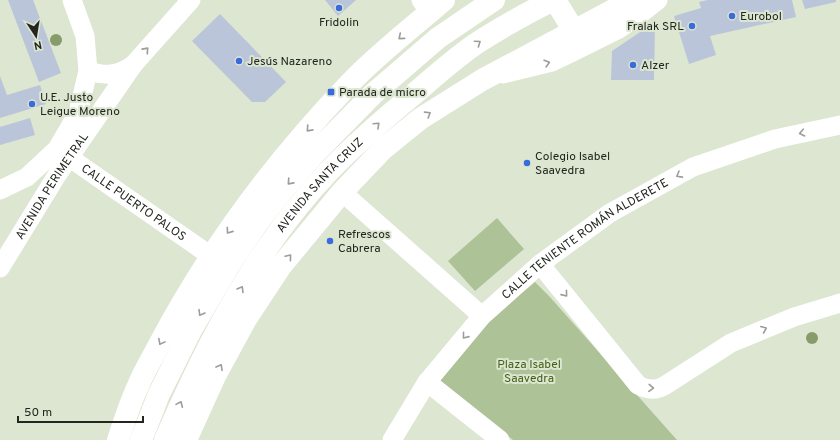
<svg xmlns="http://www.w3.org/2000/svg" width="840" height="440" font-family="Overpass,sans-serif">
<style>
.green{fill:#adc297}
.building{fill:#bbc5d9}
.lines{fill:none;stroke-linecap:round;stroke-linejoin:round}
.minor{stroke:#fff;stroke-width:19}
.major{stroke:#fff;stroke-width:22}
.tree{fill:#889c6b}
.oneway{stroke:#9c9d9a}
.poi-dot{fill:#3a6bdb;stroke:#dce6d1;stroke-width:1.5}
.labels{text-anchor:middle;stroke-width:4;stroke-linejoin:round;paint-order:stroke}
.poi-label{font-size:12px;fill:#22261e;stroke:#dce6d1;text-anchor:start}
.street-label{font-size:12px;fill:#22261e;stroke:#dce6d1}
.park-label{font-size:12px;fill:#436017;stroke:#dce6d1}
</style>
<rect width="100%" height="100%" fill="#dce6d1"/>
<path class="green" d="M497,218l27,31 -49,42 -27,-30z
M535,282l14,14 128,144h-164l-74,-58 14,-20 37,-43z"/>
<path class="building" d="M8,0h25l28,73 -22,9z
M325,0h31l-18,16z
M708,0h84l4,17 -86,19 6,19 -27,9 -15,-48 27,-8 -2,-6z
M802,0h34v2l-31,7z
M220,14l66,68 -21,20h-13l-60,-61z
M655,22l-1,58h-43l1,-29z
M0,76l7,19 33,-10 6,19 -46,14z
M30,118l5,17 -35,10v-18z"/>
<g class="lines">
<g class="minor">
<path d="M421,0l9,12"/>
<path d="M88,71c17,5 30,5 45,-6"/>
<path d="M503,74l49,-12 19,-9 48,-24 20,-14 19,-15"/>
<path id="s1" d="M60,151l151,105"/>
<path d="M0,190l27,-13 30,-28 21,-36 10,-42 -3,-35 -13,-36"/>
<path d="M342,192l140,124"/>
<path d="M540,264l98,121c9,5 17,6 26,1l67,-43 63,-26 46,-14"/>
<path id="s2" d="M0,268l57,-93 76,-110 58,-65"/>
<path d="M427,382l73,58"/>
<path id="s3" d="M392,440l35,-58 55,-66 58,-52 70,-51 83,-46 82,-28 65,-14"/>
</g>
<g class="major">
<path d="M555,0l19,31"/>
<path d="M118,440c6,-18 12,-37 20,-54 6,-15 15,-29 22,-43 51,-96 116,-183 191,-261 29,-30 62,-55 93,-82"/>
<path d="M141,440l18,-46 32,-64 37,-63 30,-45 25,-32 33,-38 57,-58 65,-56 56,-38"/>
<path id="s4" d="M165,440c42,-97 91,-192 164,-269 27,-28 56,-53 85,-77 21,-18 43,-38 66,-53 24,-15 48,-29 74,-41"/>
<path d="M186,440l29,-64 31,-57 35,-53 61,-74 41,-43 37,-30 62,-39 150,-80"/>
</g>
</g>
<g class="tree">
<circle cx="56" cy="40" r="6"/>
<circle cx="812" cy="338" r="6"/>
</g>
<defs><path id="oneway-chevron" d="M-2-3.5L2.5 0L-2 3.5" fill="none" stroke-width="1.6" stroke-linecap="round" stroke-linejoin="round"/></defs>
<g class="oneway">
<use href="#oneway-chevron" transform="translate(401 37) rotate(140)"/>
<use href="#oneway-chevron" transform="translate(478 43) rotate(-35)"/>
<use href="#oneway-chevron" transform="translate(146 50) rotate(-48)"/>
<use href="#oneway-chevron" transform="translate(547 63) rotate(-16)"/>
<use href="#oneway-chevron" transform="translate(428 114) rotate(-32)"/>
<use href="#oneway-chevron" transform="translate(377 125) rotate(-43)"/>
<use href="#oneway-chevron" transform="translate(309 129) rotate(132)"/>
<use href="#oneway-chevron" transform="translate(802 133) rotate(168)"/>
<use href="#oneway-chevron" transform="translate(679 175) rotate(151)"/>
<use href="#oneway-chevron" transform="translate(290 182) rotate(132)"/>
<use href="#oneway-chevron" transform="translate(229 231) rotate(125)"/>
<use href="#oneway-chevron" transform="translate(289 257) rotate(-50)"/>
<use href="#oneway-chevron" transform="translate(241 289) rotate(-59)"/>
<use href="#oneway-chevron" transform="translate(565 294) rotate(51)"/>
<use href="#oneway-chevron" transform="translate(201 313) rotate(121)"/>
<use href="#oneway-chevron" transform="translate(764 329) rotate(-23)"/>
<use href="#oneway-chevron" transform="translate(465 336) rotate(129)"/>
<use href="#oneway-chevron" transform="translate(161 342) rotate(118)"/>
<use href="#oneway-chevron" transform="translate(220 367) rotate(-61)"/>
<use href="#oneway-chevron" transform="translate(651 388) rotate(3)"/>
<use href="#oneway-chevron" transform="translate(180 404) rotate(-66)"/>
</g>
<g class="poi-dot">
<circle cx="339" cy="8" r="4"/>
<circle cx="732" cy="16" r="4"/>
<circle cx="692" cy="26" r="4"/>
<circle cx="239" cy="61" r="4"/>
<circle cx="633" cy="65" r="4"/>
<rect x="327" y="88" width="8" height="8" rx="2"/>
<circle cx="32" cy="104" r="4"/>
<circle cx="527" cy="163" r="4"/>
<circle cx="330" cy="241" r="4"/>
</g>
<g class="labels">
<g class="poi-label">
<text x="740" y="20">Eurobol</text>
<text x="339" y="26" text-anchor="middle">Fridolin</text>
<text x="684" y="30" text-anchor="end">Fralak SRL</text>
<text x="247" y="65">Jesús Nazareno</text>
<text x="641" y="69">Alzer</text>
<text x="339" y="96">Parada de micro</text>
<text x="40" y="101">U.E. Justo<tspan x="40" dy="14">Leigue Moreno</tspan></text>
<text x="535" y="160">Colegio Isabel<tspan x="535" dy="14">Saavedra</tspan></text>
<text x="338" y="238">Refrescos<tspan x="338" dy="14">Cabrera</tspan></text>
</g>
<g class="street-label">
<text dy="4" stroke="none"><textPath href="#s2" startOffset="97">AVENIDA PERIMETRAL</textPath></text>
<text dy="4" stroke="none"><textPath href="#s4" startOffset="300">AVENIDA SANTA CRUZ</textPath></text>
<text dy="4" stroke="none"><textPath href="#s1" startOffset="90">CALLE PUERTO PALOS</textPath></text>
<text dy="4" stroke="none"><textPath href="#s3" startOffset="283">CALLE TENIENTE ROMÁN ALDERETE</textPath></text>
</g>
<g class="park-label">
<text x="529" y="368">Plaza Isabel<tspan x="529" dy="14">Saavedra</tspan></text>
</g>
</g>
<g transform="translate(36 36) rotate(168)" stroke="#dce6d1" stroke-width="3" paint-order="stroke">
<path d="M0-3L7 15L0 10L-7 15Z" fill="#22261e"/>
<text y="-6" font-size="11" font-weight="bold" text-anchor="middle" fill="#22261e">N</text>
</g>
<path d="M18 416v6h125v-6" fill="none" stroke="#22261e" stroke-width="2"/>
<text x="24" y="416" font-size="12" fill="#22261e" stroke="#dce6d1" stroke-width="3" paint-order="stroke">50 m</text>
</svg>
